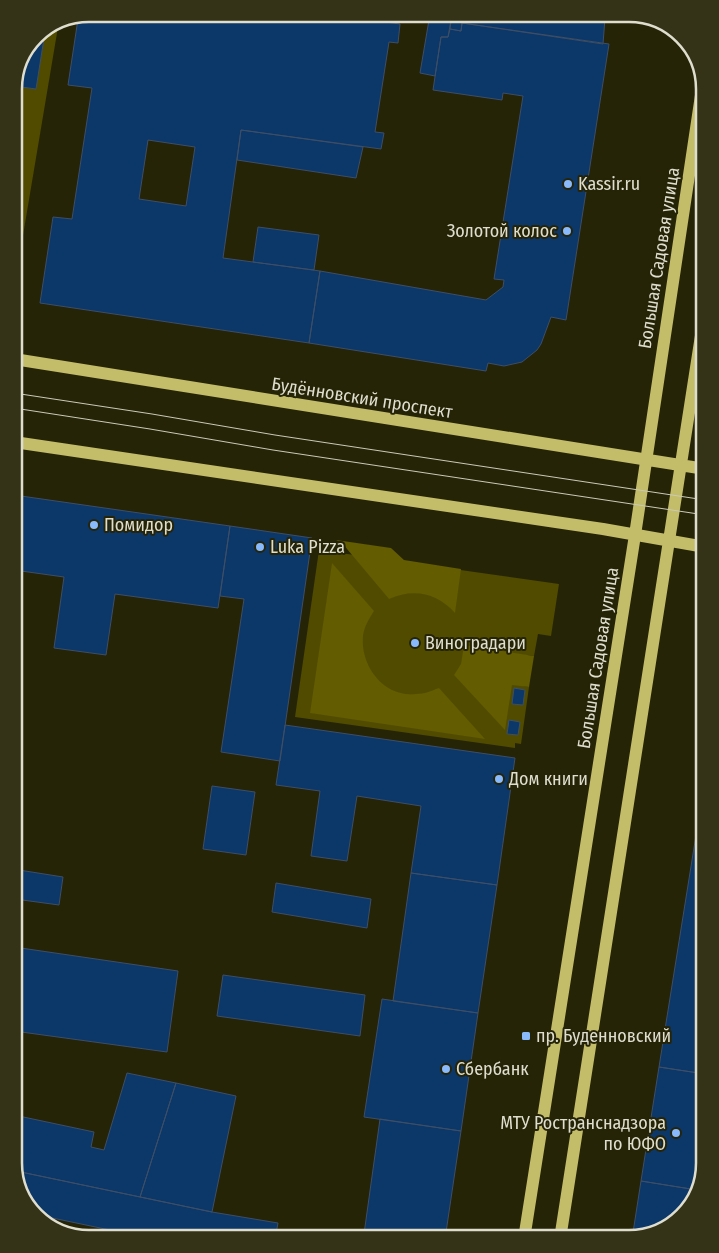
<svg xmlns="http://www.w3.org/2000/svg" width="719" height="1253" font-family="'Fira Sans Condensed',sans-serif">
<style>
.green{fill:#514b00}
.forest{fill:#635c01}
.building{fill:#0c3769;stroke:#3d4e66;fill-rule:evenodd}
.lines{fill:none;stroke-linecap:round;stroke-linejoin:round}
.major{stroke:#c3bc69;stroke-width:12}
.tram{stroke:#cbcab9;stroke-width:1}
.poi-dot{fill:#88bafc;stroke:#262407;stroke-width:2}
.labels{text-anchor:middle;stroke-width:4;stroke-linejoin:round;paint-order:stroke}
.poi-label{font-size:18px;fill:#dfdece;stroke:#262407;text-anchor:start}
.street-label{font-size:18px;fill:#dfdece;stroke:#262407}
.rim{fill:none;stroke:#dfdece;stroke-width:2.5}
</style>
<rect width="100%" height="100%" fill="#262407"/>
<path class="green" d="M58,27l-44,262v-204l22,-49z
M319,550l240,34 -8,52 -13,-2 -4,22 -7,-1 -4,31 6,1 -8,57 -6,-1v5l-220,-31z"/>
<path class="forest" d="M336,540l55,8 13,12 57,9 -6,44c-18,-20 -41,-25 -66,-14l-47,-56z
M332,563l42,48c-5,8 -10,16 -11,25 -3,30 21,62 53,58 8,0 15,-3 23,-6l46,51 -175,-26z
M464,645l70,11 -5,31 -17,-2 -7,45 -51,-55 7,-11z"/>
<path class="building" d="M90,14h236l74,10 -2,19 -9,-1 -14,90 9,1 -3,16 -140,-19 -18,128 97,13 -11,72 -269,-40 13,-86 19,2 20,-131 -24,-3 10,-66zM148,140l47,7 -9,59 -47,-7z
M430,14h22l-4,23h-7l-6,39 -15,-3z
M452,14h161l-8,4 -2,26 -141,-21 -1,8 -11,-2z
M462,23l147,21 -43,276 -15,-3 -10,27 -4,6 -15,12 -18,4 -16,-3 -2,8 -177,-28 11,-72 166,29 17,-13 1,-7 -10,-1 29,-183 -20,-3 -1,7 -69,-10 8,-53h7l2,-8 11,2z
M45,32l-9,57 -22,-3 22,-50z
M241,130l122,17 -7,31 -119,-18z
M258,227l61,8 -5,35 -61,-8z
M14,495l216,31 -12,82 -103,-14 -9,61 -52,-7 10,-71 -50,-7v2z
M230,526l82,12 -32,223 -59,-9 23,-153 -24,-3z
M514,688l11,2 -2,15 -11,-1z
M509,720l11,2 -2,13 -11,-1z
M285,725l230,33 -18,127 -86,-12 10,-67 -64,-10 -10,65 -36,-5 9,-65 -44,-6z
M212,786l43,6 -9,63 -43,-6z
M700,810l5,1v263l-46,-7z
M19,870l44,7 -4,28 -44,-6z
M411,873l86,12 -19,128 -85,-12z
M276,883l95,16 -4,29 -95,-16z
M14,947l164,24 -11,81 -153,-21z
M223,975l142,20 -5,41 -143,-20z
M382,999l96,14 -17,118 -97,-14z
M659,1067l46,7v89l-8,27 -56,-9z
M127,1073l49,10 -36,114 -124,-26 -2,-8v-48l80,17 -3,15 13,3z
M176,1083l60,13 -24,116 -72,-15z
M380,1119l81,12 -16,108h-44l-37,-5z
M16,1171l196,41 66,11 -3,16h-122l-115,-24 -17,-18z
M641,1181l56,9 -4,15 -30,27 -31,7z
M353,1232l11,2 37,5h-49z"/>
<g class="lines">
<path class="major" d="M14,359l691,110
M14,442l589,87 102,18
M524,1239l111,-704 68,-453
M560,1239l145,-929"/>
<path class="tram" d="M14,393l138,21 123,21 430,65
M14,408l136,21 123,21 432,65"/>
</g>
<g class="poi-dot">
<circle cx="568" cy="184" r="5"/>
<circle cx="567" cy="231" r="5"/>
<circle cx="94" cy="525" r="5"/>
<circle cx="260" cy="547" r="5"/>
<circle cx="415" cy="643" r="5"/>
<circle cx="499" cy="779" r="5"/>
<rect x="521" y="1031" width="10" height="10" rx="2.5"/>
<circle cx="446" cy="1069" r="5"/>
<circle cx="676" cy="1133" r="5"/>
</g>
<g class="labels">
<g class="poi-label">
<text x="578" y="190">Kassir.ru</text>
<text x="557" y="237" text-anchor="end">Золотой колос</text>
<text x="104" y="531">Помидор</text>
<text x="270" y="553">Luka Pizza</text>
<text x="425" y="649">Виноградари</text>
<text x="509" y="785">Дом книги</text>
<text x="536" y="1042">пр. Буденновский</text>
<text x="456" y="1075">Сбербанк</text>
<text x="666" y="1129" text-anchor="end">МТУ Ространснадзора<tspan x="666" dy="21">по ЮФО</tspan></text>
</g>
<g class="street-label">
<text transform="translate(659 258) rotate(-81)" y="6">Большая Садовая улица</text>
<text transform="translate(362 398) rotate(9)" y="6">Будённовский проспект</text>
<text transform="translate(598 658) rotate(-81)" y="6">Большая Садовая улица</text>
</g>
</g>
<path d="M0 0H719V1253H0ZM89 22H629A67 67 0 0 1 696 89V1163A67 67 0 0 1 629 1230H89A67 67 0 0 1 22 1163V89A67 67 0 0 1 89 22Z" fill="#353317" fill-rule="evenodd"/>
<path class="rim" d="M89 22H629A67 67 0 0 1 696 89V1163A67 67 0 0 1 629 1230H89A67 67 0 0 1 22 1163V89A67 67 0 0 1 89 22Z"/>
</svg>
